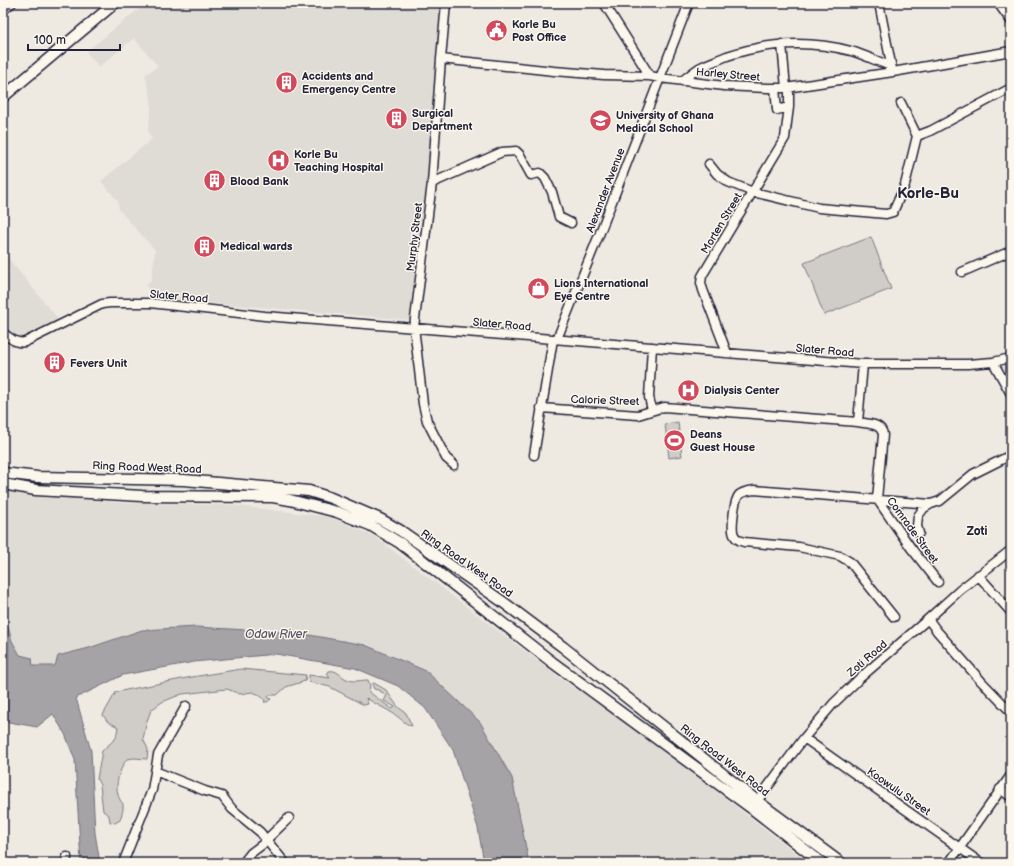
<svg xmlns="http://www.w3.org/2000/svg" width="1014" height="866" font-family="'Balsamiq Sans',sans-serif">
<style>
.built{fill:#dfdbd5}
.green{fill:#d0cdc9;stroke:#797882}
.water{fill:#a6a3a7;stroke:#716f7c}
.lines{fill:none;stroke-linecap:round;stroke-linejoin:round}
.minor-casing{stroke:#22223b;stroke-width:11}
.major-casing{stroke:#22223b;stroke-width:13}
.minor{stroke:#fbf7ec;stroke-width:8}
.major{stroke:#fbf7ec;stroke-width:10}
.labels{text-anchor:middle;stroke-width:3;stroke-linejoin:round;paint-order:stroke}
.poi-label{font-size:11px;font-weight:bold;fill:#22223b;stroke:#fbf7ec;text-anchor:start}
.street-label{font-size:11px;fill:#22223b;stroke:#fbf7ec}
.neighbourhood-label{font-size:12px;font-weight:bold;fill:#22223b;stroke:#fbf7ec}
.water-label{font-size:12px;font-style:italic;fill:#575666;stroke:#fbf7ec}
.district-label{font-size:15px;font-weight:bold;fill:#22223b;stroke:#fbf7ec}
</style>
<rect width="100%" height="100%" fill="#eeeae2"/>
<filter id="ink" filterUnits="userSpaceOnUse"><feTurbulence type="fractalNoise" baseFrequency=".025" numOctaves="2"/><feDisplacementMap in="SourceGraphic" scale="8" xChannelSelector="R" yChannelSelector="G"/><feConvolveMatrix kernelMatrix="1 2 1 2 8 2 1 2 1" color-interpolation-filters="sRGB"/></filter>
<g filter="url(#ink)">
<path class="built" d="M146,3h299l-33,317 -249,-21 -17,-13 5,-6 1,-3 3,-27 -36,-40 -1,-9 -17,-20 51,-42 -4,-7 3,-22v-12l-6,-23 13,-9 -24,-28 -35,29 -13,-15z
M3,252l56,68 -37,21 -19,-9z
M3,490l18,3 99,10 111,2 99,12 44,19 186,142 76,51 173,134h-280l-17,-85 -32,-56 -182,-89 -102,-6 -54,3 -53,18 -31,8 -3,10h-23l-12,-11 -8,-14 -9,-32z"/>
<path class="green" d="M871,237l20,52 -67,26 -20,-52z
M678,422l4,34 -13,2 -4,-34z
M241,669l65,6 -1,6 -19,6 -9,8h-8l-1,2 3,2 -4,3h-3l1,-2 -7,-6 -6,-2 -12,2 -13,-5 -45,5 -20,8 -11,8 -4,11 -4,18 5,10 -1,10 -13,-1 -7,1c-9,12 -15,33 -4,45v6l-3,10 -5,3 -5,-1 -1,-7 -6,-4 -3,-26 -3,-6 5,-28 14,-13 2,-11 -11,-6 -4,-6 13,-23 76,-15z
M329,671c9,-2 12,7 20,9 5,2 13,0 19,0l2,6 -1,6 23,17 3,-2 -11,-6 3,-6 -9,-5 -4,-1 -2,-5 2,-1 12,7 12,17 8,6 6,13c-6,-1 -13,-9 -18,-12 -9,-6 -19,-10 -28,-16l2,6 -4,1 -34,-18 -21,-5v-7l21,3 -3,-4z"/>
<path class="water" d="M3,609l9,32 8,14 12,3 1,8h22l3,-10 31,-8 53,-18 54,-3 102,6 67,12 61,26 54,51 32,56 17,85h-45l-6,-35 -25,-78 -28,-42 -27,-22 -43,-18 -79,-14 -82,8 -71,13 -47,23 15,53 4,82 5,30h-19l-6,-103 -10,-26 -12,-20 -16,13 -34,-6z"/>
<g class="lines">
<defs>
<path id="minor" d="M446,3l-5,56 -9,124 -18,144 9,77 4,17 19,37 8,7
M604,3l46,73
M879,3l13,66
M998,3l13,18
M3,10l9,-7
M782,44l4,44
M441,59l113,12 50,4 46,1 10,2 64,8 43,2h19l107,-16 118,-21
M682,81c5,-4 11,-9 17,-13 9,-5 19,-8 28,-12 41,-14 82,-16 124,-5 14,4 27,11 40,15
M775,88l2,22 12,-3
M917,136l13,-5 81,-43
M709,164l8,10 11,8 25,10 66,16 67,6 7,-2 12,-27 12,-49 -16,-33
M432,183l70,-31 14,-1 4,4 11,20 9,-2 5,5 7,14 7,25 12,6
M962,272l49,-21
M3,333c7,5 13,11 22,9l77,-38 8,-1h40l115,13 598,48h105l25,-2 18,-4
M557,339l44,-109 88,-227
M727,353l-24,-63 -2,-7 1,-7 83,-138 4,-31v-20
M993,362l18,32
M541,408l97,7 26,-8 194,15c10,2 24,1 25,13l-6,64 34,49 27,34
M652,410l-3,-13 3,-50
M858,422l5,-58
M534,455l19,-116
M919,533l-2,-7 1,-10 6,-8 7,-4 9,-3 33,-27 38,-19
M978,575l33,37
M894,617l-44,-55 -10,-6 -41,-9 -55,-5c-4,-1 -8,-3 -10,-7 -3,-6 0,-35 5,-40 4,-4 11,-4 15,-5l177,14
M928,619l9,12 44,50 30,31
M804,738l177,125
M155,771l50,20 17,5 10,13 28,23 25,31
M1000,789l11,8
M757,801l47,-63 29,-34 27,-26 68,-59 32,-29 51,-40
M66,863l1,-6
M123,863l29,-73 6,-35 28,-49
M243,863l8,-10 12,-9 3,-4 23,-22
M949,863l62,-88"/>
<path id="major" d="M3,97l112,-94
M3,473l34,4 147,3 125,11 22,7 49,21 21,12 102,71 60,45 194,154 84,62
M3,484l33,6 106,6 131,1 17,3 47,12 33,13 30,18 17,13 135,106 202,148 68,53"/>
</defs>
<use href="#minor" class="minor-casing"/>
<use href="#major" class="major-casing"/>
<use href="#minor" class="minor"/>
<use href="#major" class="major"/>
</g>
</g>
<defs>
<symbol id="civic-disc" viewBox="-11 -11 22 22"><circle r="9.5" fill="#d1495b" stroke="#fbf7ec"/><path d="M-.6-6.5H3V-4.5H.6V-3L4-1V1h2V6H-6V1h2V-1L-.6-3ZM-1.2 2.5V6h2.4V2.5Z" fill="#fff"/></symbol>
<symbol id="building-disc" viewBox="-11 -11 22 22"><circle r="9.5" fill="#d1495b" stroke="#fbf7ec"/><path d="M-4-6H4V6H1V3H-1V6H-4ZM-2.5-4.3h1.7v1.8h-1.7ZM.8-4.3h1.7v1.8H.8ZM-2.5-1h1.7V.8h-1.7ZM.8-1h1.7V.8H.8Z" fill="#fff"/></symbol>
<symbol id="university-disc" viewBox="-11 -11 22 22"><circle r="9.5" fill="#d1495b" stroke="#fbf7ec"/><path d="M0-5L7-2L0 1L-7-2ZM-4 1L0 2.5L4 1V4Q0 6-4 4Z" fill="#fff"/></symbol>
<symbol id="hospital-disc" viewBox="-11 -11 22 22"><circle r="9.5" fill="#d1495b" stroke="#fbf7ec"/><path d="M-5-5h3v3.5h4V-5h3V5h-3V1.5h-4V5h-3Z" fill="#fff"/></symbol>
<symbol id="shop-disc" viewBox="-11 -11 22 22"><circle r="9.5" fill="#d1495b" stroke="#fbf7ec"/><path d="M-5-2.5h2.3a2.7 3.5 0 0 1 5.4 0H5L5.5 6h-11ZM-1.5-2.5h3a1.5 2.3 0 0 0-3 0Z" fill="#fff"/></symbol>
<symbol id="stadium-disc" viewBox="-11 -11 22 22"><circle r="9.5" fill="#d1495b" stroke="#fbf7ec"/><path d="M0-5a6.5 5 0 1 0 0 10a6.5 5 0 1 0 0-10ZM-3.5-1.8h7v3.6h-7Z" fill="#fff"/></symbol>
</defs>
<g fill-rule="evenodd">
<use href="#civic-disc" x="484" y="18" width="25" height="25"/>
<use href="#building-disc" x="274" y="70" width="25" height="25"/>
<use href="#building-disc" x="384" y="106" width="25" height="25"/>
<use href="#university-disc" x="588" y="108" width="25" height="25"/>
<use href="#hospital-disc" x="266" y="148" width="25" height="25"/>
<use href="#building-disc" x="202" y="168" width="25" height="25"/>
<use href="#building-disc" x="192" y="234" width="25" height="25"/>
<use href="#shop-disc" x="526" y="276" width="25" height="25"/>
<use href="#building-disc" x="42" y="350" width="25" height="25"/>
<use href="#hospital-disc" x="676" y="378" width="25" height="25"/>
<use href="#stadium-disc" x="662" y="428" width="25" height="25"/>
</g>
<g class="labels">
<g class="poi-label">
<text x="512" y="28">Korle Bu<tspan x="512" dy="13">Post Office</tspan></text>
<text x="302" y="80">Accidents and<tspan x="302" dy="13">Emergency Centre</tspan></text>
<text x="412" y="117">Surgical<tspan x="412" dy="13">Department</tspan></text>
<text x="616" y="119">University of Ghana<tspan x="616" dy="13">Medical School</tspan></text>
<text x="294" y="158">Korle Bu<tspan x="294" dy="13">Teaching Hospital</tspan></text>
<text x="230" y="185">Blood Bank</text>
<text x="220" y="250">Medical wards</text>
<text x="554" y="287">Lions International<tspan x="554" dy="13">Eye Centre</tspan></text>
<text x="70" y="367">Fevers Unit</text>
<text x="704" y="394">Dialysis Center</text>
<text x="690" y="438">Deans<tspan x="690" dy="13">Guest House</tspan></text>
</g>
<g class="street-label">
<text transform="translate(728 74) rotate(5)" y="4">Harley Street</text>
<text transform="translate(605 190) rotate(-69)" y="4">Alexander Avenue</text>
<text transform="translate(721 223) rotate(-59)" y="4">Morten Street</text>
<text transform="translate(414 237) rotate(-83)" y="4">Murphy Street</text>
<text transform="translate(179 296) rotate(5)" y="4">Slater Road</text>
<text transform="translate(502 324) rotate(5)" y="4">Slater Road</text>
<text transform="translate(825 350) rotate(5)" y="4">Slater Road</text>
<text transform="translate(605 400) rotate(2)" y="4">Calorie Street</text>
<text transform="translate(147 467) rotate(2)" y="4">Ring Road West Road</text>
<text transform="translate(913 530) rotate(54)" y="4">Comrade Street</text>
<text transform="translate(467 563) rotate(35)" y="4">Ring Road West Road</text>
<text transform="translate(867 658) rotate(-41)" y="4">Zoti Road</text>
<text transform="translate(725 760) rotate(38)" y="4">Ring Road West Road</text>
<text transform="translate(899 791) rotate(35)" y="4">Koowulu Street</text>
</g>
<g class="neighbourhood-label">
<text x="977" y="535">Zoti</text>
</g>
<g class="water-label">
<text x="276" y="638">Odaw River</text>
</g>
<g class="district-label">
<text x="928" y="198">Korle-Bu</text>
</g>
</g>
<rect width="1014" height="866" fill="none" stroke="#fbf7ec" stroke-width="16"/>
<rect x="8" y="8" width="998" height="850" fill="none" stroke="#22223b" stroke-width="1.5" filter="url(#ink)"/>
<path d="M28 44v6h92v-6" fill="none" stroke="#22223b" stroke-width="2"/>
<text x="34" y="44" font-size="12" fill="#22223b" stroke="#fbf7ec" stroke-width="3" paint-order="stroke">100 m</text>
</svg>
